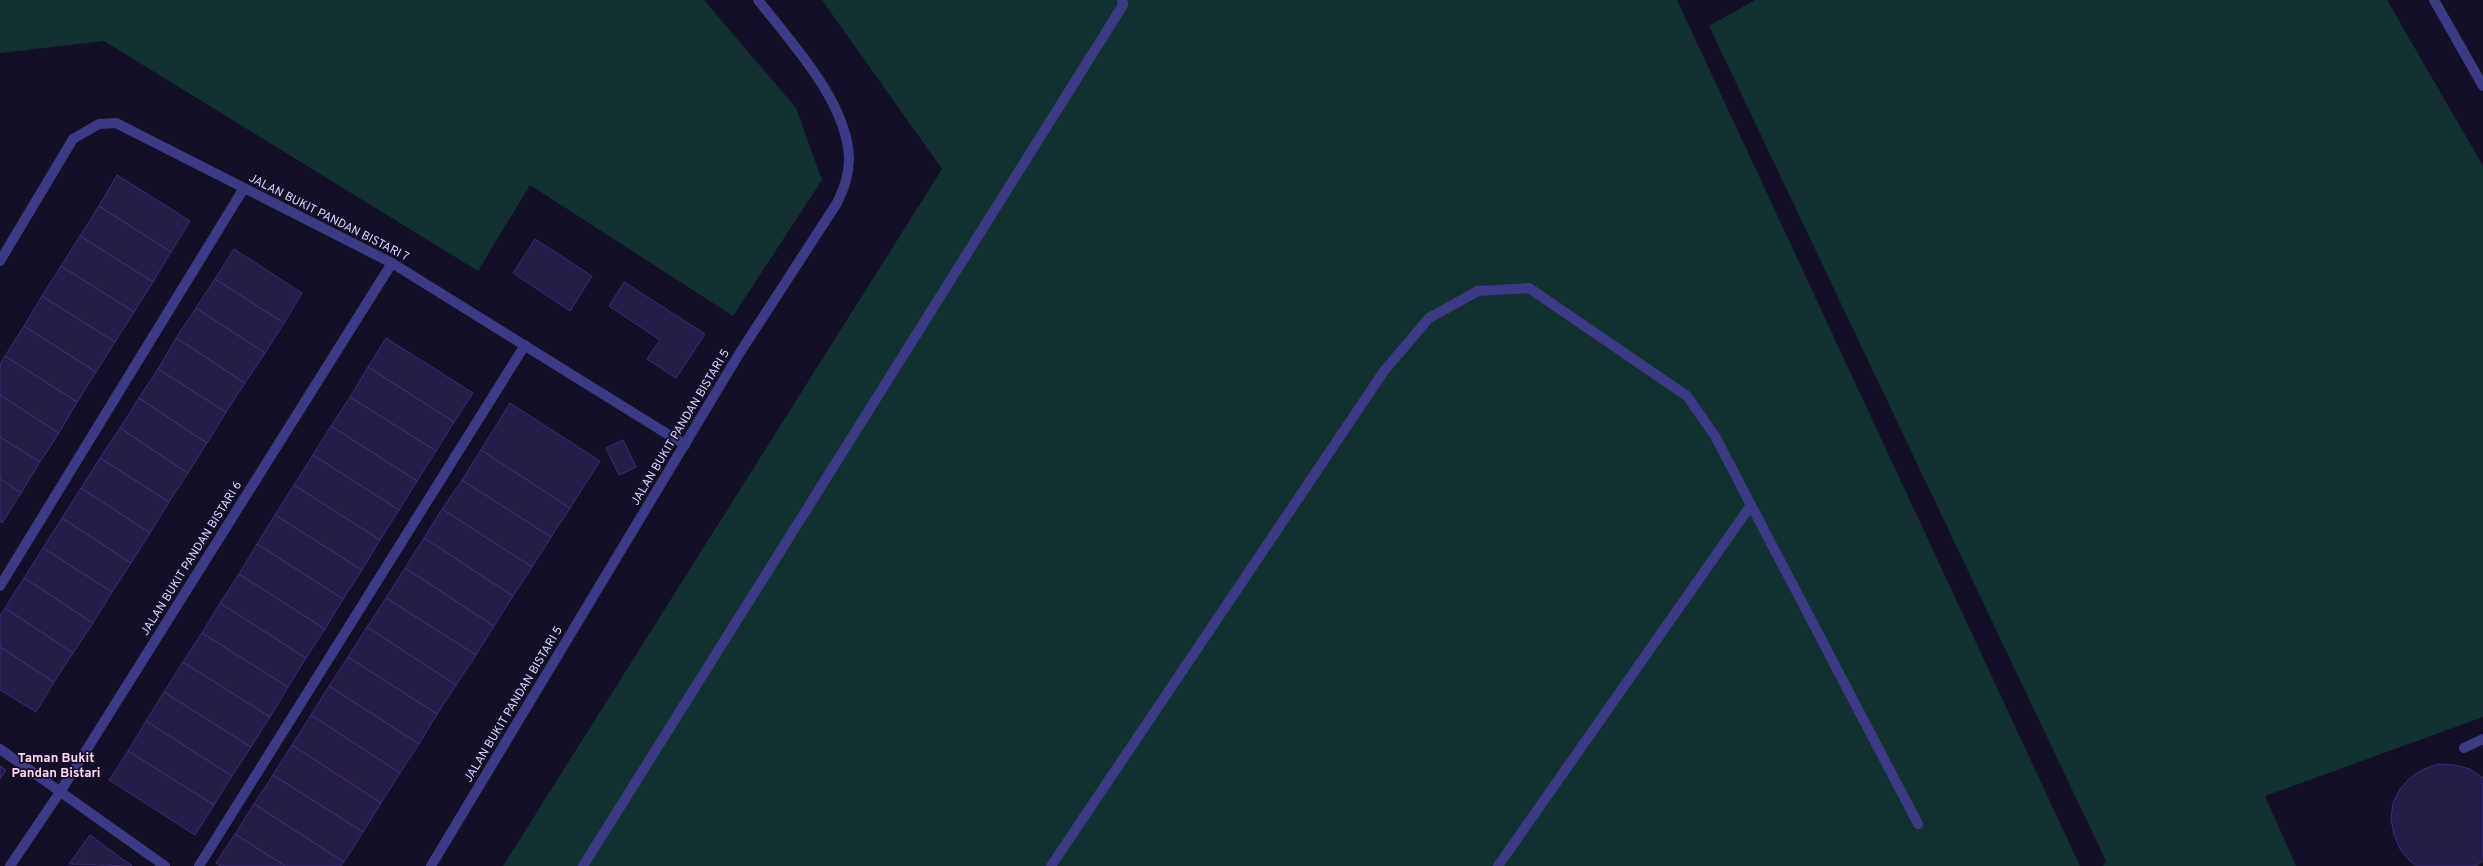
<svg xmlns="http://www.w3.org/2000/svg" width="2483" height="866" font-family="Overpass,sans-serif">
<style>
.green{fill:#12302f}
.building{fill:#241b47;stroke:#3b2d73}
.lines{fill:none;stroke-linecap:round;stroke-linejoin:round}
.lane{stroke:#3d3a85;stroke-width:10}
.street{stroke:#3d3a85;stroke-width:10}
.labels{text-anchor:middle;stroke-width:3.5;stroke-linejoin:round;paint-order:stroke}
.street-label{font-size:12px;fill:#d9d4ff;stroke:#130f26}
.neighbourhood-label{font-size:13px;font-weight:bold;fill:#ffd6f0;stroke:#130f26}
</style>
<rect width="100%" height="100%" fill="#130f26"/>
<path class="green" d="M0,0h704l92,108 26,72 -89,136 -203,-131 -52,86 -374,-230 -104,12z
M822,0h855l403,866h-1577l439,-697z
M1755,0h632l96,166v551l-218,79 31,70h-193l3,-5 -397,-835z"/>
<path class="building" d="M117,175l73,46 -19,31 -72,-46z
M99,206l72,46 -18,30 -73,-46z
M80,236l73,46 -19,30 -73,-46z
M535,239l57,37 -22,35 -57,-38z
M234,249l68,44 -18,30 -69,-44z
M61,266l73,46 -19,30 -73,-46z
M215,279l69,44 -19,30 -69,-45z
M624,282l81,52 -29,44 -29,-19 13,-19 -51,-34z
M42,296l73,46 -19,30 -72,-46z
M196,308l69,45 -20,30 -69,-45z
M24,326l72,46 -19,30 -72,-46z
M176,338l69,45 -19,29 -68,-43z
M386,338l87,55 -19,29 -86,-55z
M5,356l72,46 -18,31 -59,-38v-31z
M368,367l86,55 -18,29 -86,-54z
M158,369l68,43 -19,31 -68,-45z
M0,395l59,38 -19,29 -40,-25z
M350,397l86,54 -19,30 -86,-55z
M139,398l68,45 -19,30 -68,-45z
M510,403l90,58 -30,47 -89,-58z
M331,426l86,55 -18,29 -86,-55z
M120,428l68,45 -19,29 -69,-44z
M0,437l40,25 -19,31 -21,-14z
M623,440l13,27 -17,8 -13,-27z
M481,450l89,58 -19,29 -89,-57z
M313,455l86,55 -19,30 -86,-55z
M100,458l69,44 -19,31 -69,-45z
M0,479l21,14 -19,30 -2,-2z
M462,480l89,57 -19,30 -90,-58z
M294,485l86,55 -18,30 -87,-55z
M81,488l69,45 -19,30 -69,-45z
M442,509l90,58 -19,29 -89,-58z
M275,515l87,55 -19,29 -86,-55z
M62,518l69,45 -19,29 -69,-44z
M424,538l89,58 -19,30 -89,-58z
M257,544l86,55 -18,30 -86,-55z
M43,548l69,44 -19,31 -69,-45z
M405,568l89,58 -18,29 -90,-57z
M239,574l86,55 -19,29 -86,-55z
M24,578l69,45 -20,30 -68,-45z
M386,598l90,57 -20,30 -89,-58z
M220,603l86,55 -18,29 -86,-54z
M5,608l68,45 -19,29 -54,-35v-31z
M367,627l89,58 -19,29 -89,-57z
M202,633l86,54 -18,30 -87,-55z
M0,647l54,35 -18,30 -36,-22z
M348,657l89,57 -18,30 -90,-58z
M183,662l87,55 -19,30 -87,-55z
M329,686l90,58 -19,29 -89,-58z
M164,692l87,55 -19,29 -86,-55z
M311,715l89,58 -19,30 -89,-58z
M146,721l86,55 -18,29 -86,-54z
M292,745l89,58 -18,29 -90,-57z
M128,751l86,54 -19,30 -86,-55z
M2439,764l16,1 15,4 13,9v83l-7,5h-58l-8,-5 -10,-12 -6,-14 -3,-16 2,-16 7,-14 11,-12 13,-8z
M0,766l6,4 -6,9z
M273,775l90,57 -19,30 -90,-58z
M254,804l90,58 -3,4h-56l-50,-32z
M235,834l50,32h-65l-4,-3z
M90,835l42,31 -63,-2z"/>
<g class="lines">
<path class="lane" d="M1751,505l167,319
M0,586l244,-398
M2464,748l19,-9
M0,749l165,117
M199,866l326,-521
M583,866l540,-861 -1,-5
M1051,866l333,-495 45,-53 49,-27 51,-3 158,108 28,40 36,69 -253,361"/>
<path class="street" d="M2434,0l49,86
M0,261l73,-122 26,-15 17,-1 276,140 293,182
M10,866l50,-74 332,-529
M431,866l308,-512 98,-151c7,-15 12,-28 12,-44 -1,-56 -58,-117 -91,-159"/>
</g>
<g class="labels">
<g class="street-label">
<text transform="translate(329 217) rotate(27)" y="4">JALAN BUKIT PANDAN BISTARI 7</text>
<text transform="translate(680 427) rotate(-59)" y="4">JALAN BUKIT PANDAN BISTARI 5</text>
<text transform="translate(191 558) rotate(-58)" y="4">JALAN BUKIT PANDAN BISTARI 6</text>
<text transform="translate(513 704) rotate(-59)" y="4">JALAN BUKIT PANDAN BISTARI 5</text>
</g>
<g class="neighbourhood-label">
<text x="56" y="762">Taman Bukit<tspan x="56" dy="15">Pandan Bistari</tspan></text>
</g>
</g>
</svg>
